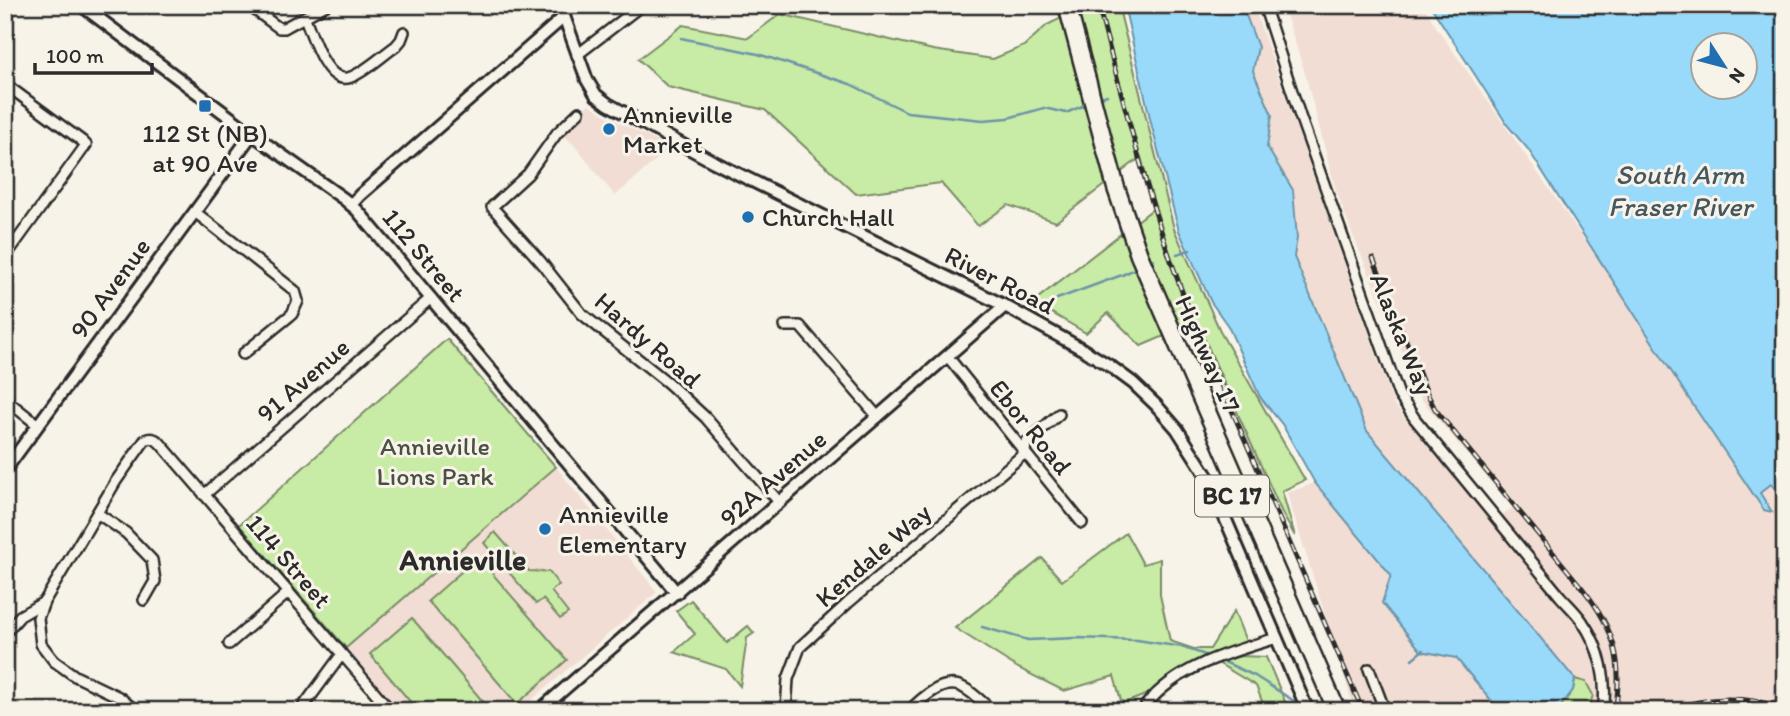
<svg xmlns="http://www.w3.org/2000/svg" width="1790" height="716" font-family="Itim,sans-serif">
<style>
.built{fill:#f1ddd3}
.green{fill:#c8eba5;stroke:#7a8b68;stroke-width:2}
.water{fill:#99dafb;stroke:#6d94a8;stroke-width:2;fill-rule:evenodd}
.lines{fill:none;stroke-linecap:round;stroke-linejoin:round}
.stream{stroke:#6d94a8;stroke-width:2.5}
.minor-casing{stroke:#2b2b2b;stroke-width:14}
.tertiary-casing{stroke:#2b2b2b;stroke-width:16}
.motorway-casing{stroke:#2b2b2b;stroke-width:21}
.minor{stroke:#f7f3e8;stroke-width:9}
.tertiary{stroke:#f7f3e8;stroke-width:10}
.motorway{stroke:#f7f3e8;stroke-width:16}
.rail-casing{stroke:#2b2b2b;stroke-width:5}
.rail{stroke:#f7f3e8;stroke-width:2.5;stroke-dasharray:8;stroke-linecap:butt}
.poi-dot{fill:#1f6fb2;stroke:#f7f3e8;stroke-width:2.5}
.labels{text-anchor:middle;stroke-width:6;stroke-linejoin:round;paint-order:stroke}
.shield{fill:#f7f3e8;stroke:#686764;stroke-width:2}
.shield-label{font-size:24px;font-weight:bold;fill:#2b2b2b}
.poi-label{font-size:26px;fill:#2b2b2b;stroke:#f7f3e8;text-anchor:start}
.street-label{font-size:26px;fill:#2b2b2b;stroke:#f7f3e8}
.park-label{font-size:26px;fill:#4a5143;stroke:#f7f3e8}
.water-label{font-size:28px;font-style:italic;fill:#46575f;stroke:#f7f3e8}
.quarter-label{font-size:30px;font-weight:bold;fill:#2b2b2b;stroke:#f7f3e8}
</style>
<rect width="100%" height="100%" fill="#f7f3e8"/>
<filter id="ink" filterUnits="userSpaceOnUse"><feTurbulence type="fractalNoise" baseFrequency=".0143" numOctaves="2"/><feDisplacementMap in="SourceGraphic" scale="14" xChannelSelector="R" yChannelSelector="G"/><feConvolveMatrix kernelMatrix="1 2 1 2 8 2 1 2 1" color-interpolation-filters="sRGB"/></filter>
<g filter="url(#ink)">
<path class="built" d="M1242,5h11l141,400 97,116 27,-16 -2,-2 -5,3 -90,-107 -71,-171 -15,-41 -30,-114 -22,-68h140l14,23 176,253 80,124 71,105 7,2 -11,-19 12,-10 13,19v209h-228l16,-21 2,-12 -208,-247 -73,-174 3,-19 -4,-48 -27,-43 6,-32 -19,-44 5,-24z
M589,104l21,14 60,30 -55,48 -40,-50 -15,-15z
M556,467l101,125 -138,119h-119l-54,-63z
M1315,483l77,93 -10,27 39,48 35,7 44,53h-145l-68,-218z"/>
<path class="green" d="M1087,5h31l56,224 48,106 83,145 -23,11 13,45 -12,-21 -86,-193 -56,24 -33,-33 -22,20 -53,-31 121,-94 -13,-51 -85,65 -48,-17 -30,21 -37,-43 -85,11 -91,-84 -97,-23 -30,-28 45,-34 65,13 32,-24 153,36 60,9 31,-13 23,-21z
M447,339l109,128 -210,181 -107,-123z
M495,532l34,39 20,1 10,13 -8,6 17,22 -8,6 -17,-20 -7,5 -52,-61z
M1126,533l17,31 17,-5v36l10,46 24,8h16l24,-38 13,33 -32,9 -67,41 -26,10 -8,-28 -50,15 -46,-23 -63,-40 87,-70 20,23z
M478,557l89,103 -50,44 -89,-103z
M691,600l36,43 21,-17 6,7 -7,5 -7,48 -14,-17 -52,-17 21,-18 -19,-23z
M412,618l79,93h-73l-48,-57z
M1240,656l26,1 23,54h-23l-10,-25 -38,-23z
M1575,679l11,3 7,13 -5,16h-31l16,-21z"/>
<path class="water" d="M1124,5h118l16,42 -5,24 19,44 -5,32 26,43 4,48 -3,19 73,174 208,248 -2,11 -16,21h-57l-44,-53 -35,-7 -39,-48 9,-28 -76,-92 -33,-59 -22,-27 -32,-71 -17,-24 -32,-71 -27,-104z
M1430,5h355v497l-14,-18 -11,9 12,19 -8,-2 -71,-105 -165,-256 -20,-23zM1702,46h42v42h-42z"/>
<g class="lines">
<path class="stream" d="M681,38l77,16 92,30 57,28 76,8 25,-2 36,-10 22,5 21,-9
M1099,98l8,-3
M1177,254l13,-4
M1148,262l6,-3
M1057,299l65,-24 17,-8
M982,627l46,13 48,-2 61,2 45,7 29,10
M1412,659l11,-9
M1220,660l35,16 39,25"/>
<defs>
<path id="minor" d="M248,5l31,23h5l42,-23
M920,5l10,3 1,-3
M1264,5l36,111 99,279 16,24 145,177c7,8 16,16 22,25 18,26 26,59 21,90
M305,18c7,16 21,69 46,59 14,-5 32,-22 45,-31l5,-6 3,-8
M577,55l65,-50
M5,84l77,57 4,4 -81,112
M579,112l-22,21 -29,41 -36,33 49,55 41,52 86,69 37,34 75,86
M195,212l100,79 3,10 -6,13 -49,40
M785,326h15l78,91
M948,357l134,166
M5,399l33,26
M204,495l227,-197
M97,513l29,20 26,27 3,21 -11,19
M5,633l15,-17 24,-14
M229,644l60,-52
M1369,669l16,42
M1146,705c32,-39 84,-53 131,-67
M136,711l-17,-14 -44,-21 -21,-15 -13,-17 -3,-26 6,-16 72,-121 29,-41c6,-3 10,-2 15,3l231,268
M300,711l42,-57
M786,711l2,-32 12,-32 48,-44 177,-150 1,-10 33,-29
M909,711c12,-12 34,-33 53,-24 11,5 21,16 30,24"/>
<path id="tertiary" d="M81,5l171,129 92,65 13,11 320,383
M560,5l27,75 9,15 12,9 106,58 291,144 77,43 28,17 23,17 23,22 21,24 30,47 101,235
M351,205l9,-10 204,-178
M5,470l247,-336
M539,711l466,-405"/>
<path id="motorway" d="M1067,5l49,183 23,67 198,456"/>
</defs>
<use href="#minor" class="minor-casing"/>
<use href="#tertiary" class="tertiary-casing"/>
<use href="#motorway" class="motorway-casing"/>
<use href="#minor" class="minor"/>
<use href="#tertiary" class="tertiary"/>
<use href="#motorway" class="motorway"/>
<defs>
<path id="rail" d="M1098,5c29,110 56,220 99,325l166,381
M1373,258l54,135 8,16 148,180c31,39 41,72 32,122
M1672,711c36,-17 76,-14 113,-3"/>
</defs>
<use href="#rail" class="rail-casing"/>
<use href="#rail" class="rail"/>
</g>
</g>
<g class="poi-dot">
<rect x="198" y="99" width="14" height="14" rx="3.5"/>
<circle cx="609" cy="129" r="7"/>
<circle cx="748" cy="217" r="7"/>
<circle cx="545" cy="529" r="7"/>
</g>
<g class="labels">
<rect class="shield" x="1195" y="475.5" width="74" height="41" rx="5"/>
<g class="shield-label">
<text x="1232" y="504">BC 17</text>
</g>
<g class="poi-label">
<text x="623" y="123">Annieville<tspan x="623" dy="30">Market</tspan></text>
<text x="205" y="142" text-anchor="middle">112 St (NB)<tspan x="205" dy="30">at 90 Ave</tspan></text>
<text x="762" y="226">Church Hall</text>
<text x="559" y="523">Annieville<tspan x="559" dy="30">Elementary</tspan></text>
</g>
<g class="street-label">
<text transform="translate(424 255) rotate(50)" y="9">112 Street</text>
<text transform="translate(1000 280) rotate(27)" y="9">River Road</text>
<text transform="translate(110 288) rotate(-54)" y="9">90 Avenue</text>
<text transform="translate(1402 334) rotate(68)" y="9">Alaska Way</text>
<text transform="translate(648 340) rotate(41)" y="9">Hardy Road</text>
<text transform="translate(1208 354) rotate(66)" y="9">Highway 17</text>
<text transform="translate(303 380) rotate(-41)" y="9">91 Avenue</text>
<text transform="translate(1031 427) rotate(51)" y="9">Ebor Road</text>
<text transform="translate(773 478) rotate(-41)" y="9">92A Avenue</text>
<text transform="translate(873 555) rotate(-41)" y="9">Kendale Way</text>
<text transform="translate(289 561) rotate(49)" y="9">114 Street</text>
</g>
<g class="park-label">
<text x="435" y="455">Annieville<tspan x="435" dy="30">Lions Park</tspan></text>
</g>
<g class="water-label">
<text x="1680" y="184">South Arm<tspan x="1680" dy="32">Fraser River</tspan></text>
</g>
<g class="quarter-label">
<text x="463" y="570">Annieville</text>
</g>
</g>
<rect width="1790" height="716" fill="none" stroke="#f7f3e8" stroke-width="28"/>
<rect x="14" y="14" width="1762" height="688" fill="none" stroke="#2b2b2b" stroke-width="2.5" filter="url(#ink)"/>
<g transform="translate(1724 66) rotate(126)"><circle r="33" fill="#f7f3e8" stroke="#a5a39c" stroke-width="2"/>
<path d="M0-5L12 26L0 18L-12 26Z" fill="#1f6fb2"/>
<text y="-10" font-size="19" font-weight="bold" text-anchor="middle" fill="#2b2b2b">N</text>
</g>
<path d="M35 63v10h117v-10" fill="none" stroke="#2b2b2b" stroke-width="3.5"/>
<text x="46" y="63" font-size="21" fill="#2b2b2b" stroke="#f7f3e8" stroke-width="5" paint-order="stroke">100 m</text>
</svg>
